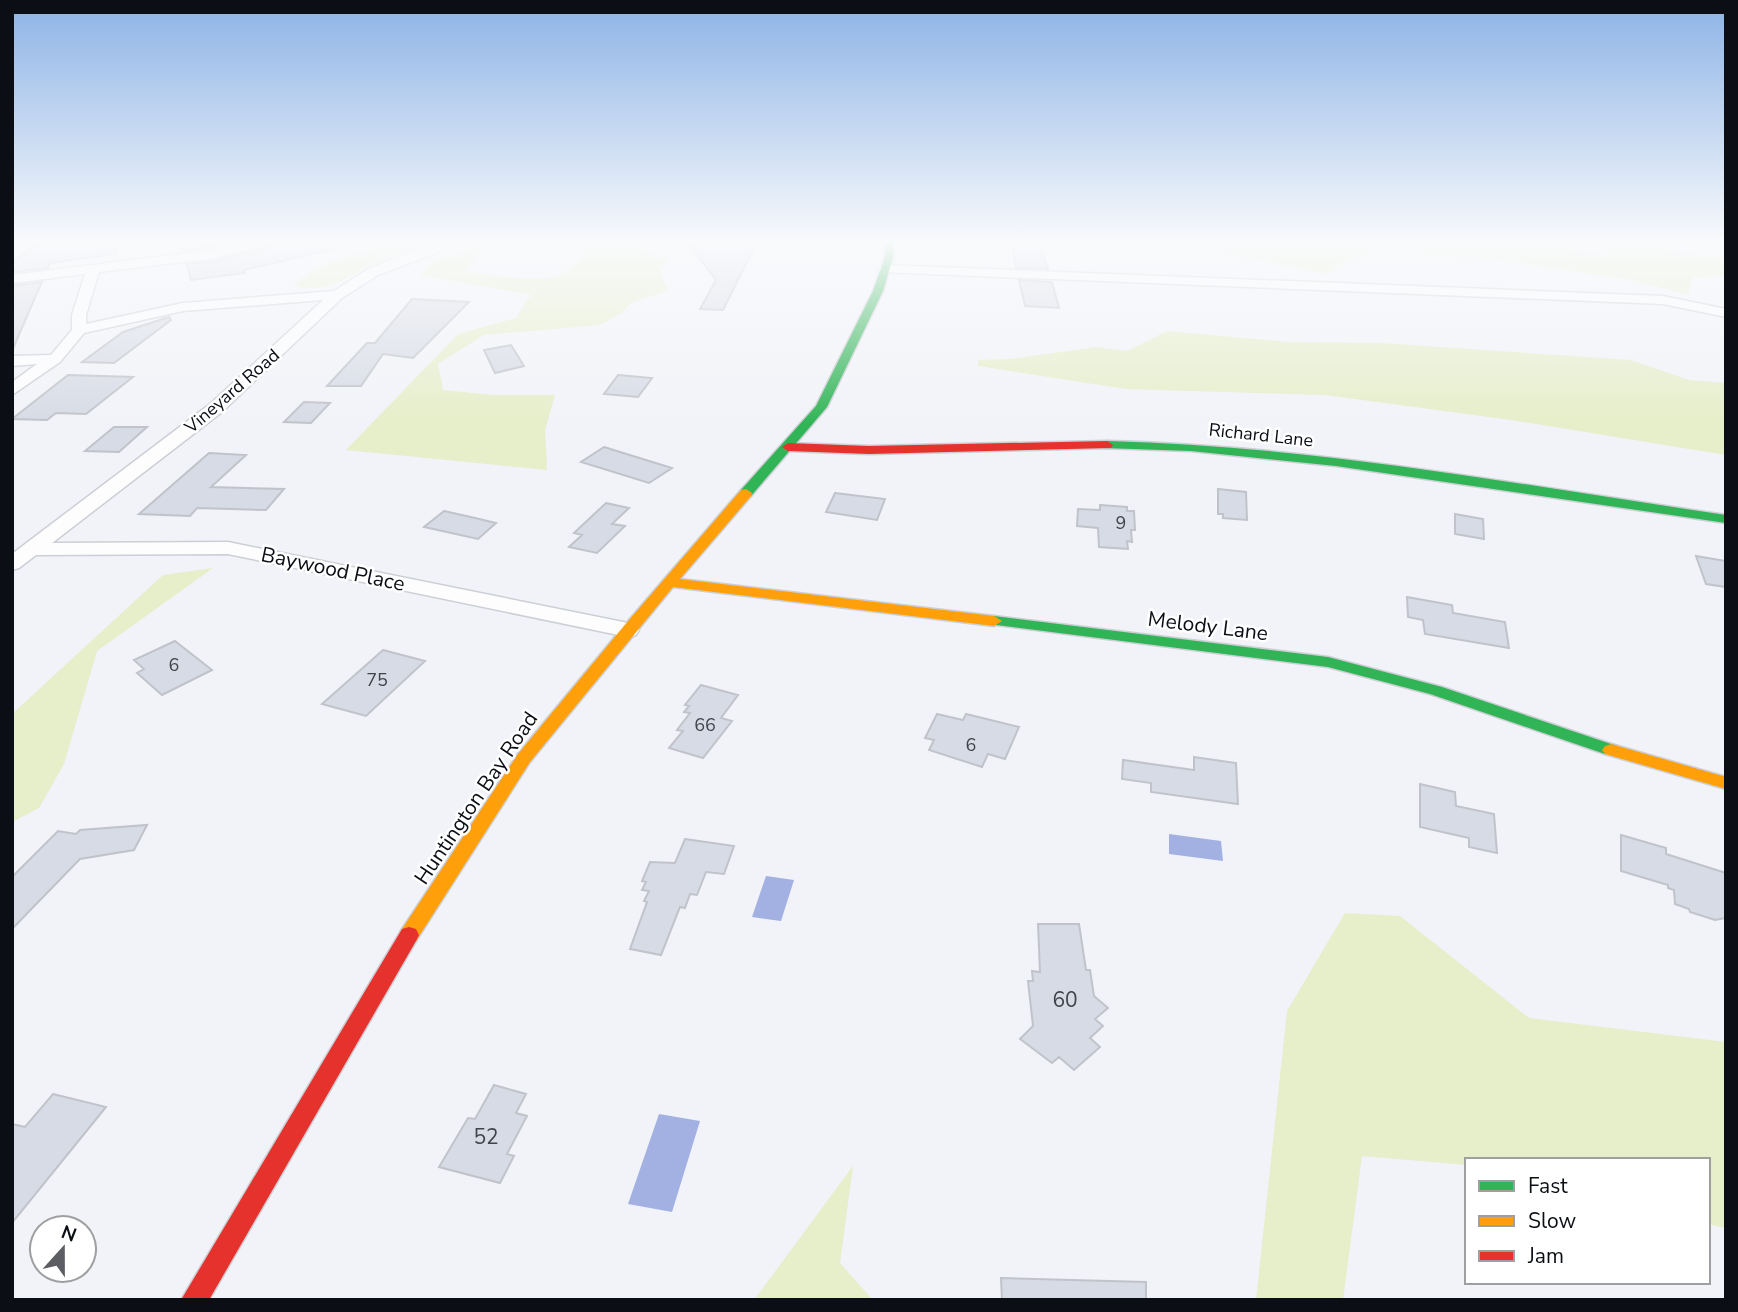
<svg xmlns="http://www.w3.org/2000/svg" width="1738" height="1312" font-family="'Nunito Sans',sans-serif">
<style>
.green{fill:#e6eeca}
.water{fill:#a2b1e2}
.building{fill:#d7dbe5;stroke:#c0c3c9;stroke-width:2}
.lines{fill:none;stroke-linecap:round;stroke-linejoin:round}
.street-casing{stroke:#cccfd5;stroke-width:3}
.fast-casing{stroke:#cccfd5;stroke-width:3}
.slow-casing{stroke:#cccfd5;stroke-width:3}
.jam-casing{stroke:#cccfd5;stroke-width:3}
.street{fill:#fdfdfe;fill-rule:evenodd}
.fast{fill:#30b455;fill-rule:evenodd}
.slow{fill:#ff9f0a;fill-rule:evenodd}
.jam{fill:#e5322d;fill-rule:evenodd}
.labels{text-anchor:middle;stroke-width:5;stroke-linejoin:round;paint-order:stroke}
.far-street-label{font-size:18px;fill:#0b0e15;stroke:#fff}
.number-label{font-size:18px;fill:#40444b}
.street-label{font-size:21px;fill:#0b0e15;stroke:#fff}
.near-number-label{font-size:21px;fill:#40444b}
</style>
<rect width="100%" height="100%" fill="#f1f3f8"/>
<path class="green" d="M411,241h36c-22,6 -46,11 -67,20 -34,15 -46,33 -86,25 23,-27 83,-37 117,-45z
M506,241h27l-52,13 -17,17c20,4 73,11 92,5 17,-5 27,-20 32,-35h34l46,19 -8,12 8,19 -37,12 -10,10 -21,12 -116,10 -46,29 5,26 51,5h61l-10,35 2,40 -201,-20 112,-116 58,-16 15,-23 -111,-20 16,-16z
M1163,241h346l97,14 -8,-14h46l5,6 77,11v17l-34,3 -4,17 -55,-15 -143,-21 -113,-8 -26,8 -25,15z
M1167,331l121,11 95,1 248,17 58,20 37,3v72l-215,-35 -186,-25 -199,-6 -148,-23v-6l32,-1 86,-12 31,4z
M213,568l-116,83 -33,113 -25,44 -27,14v-108l151,-139z
M1345,913l55,3 129,102 197,24v186l-18,-4v-64h-241v5l-105,-9 -19,144h-87l31,-289z
M853,1166l-13,97 33,37h-119z"/>
<path class="water" d="M1169,834l52,7 2,20 -54,-7z
M766,876l28,4 -13,41 -29,-4z
M659,1114l41,7 -28,91 -44,-8z"/>
<path class="building" d="M41,241h75v13l-66,9 -2,5 -36,4v-9z
M181,241h62l-60,10z
M287,241h46l1,8 -90,21 1,3 -54,7 -4,-16 28,-3z
M686,241h36l33,5 -32,64 -23,-1 16,-29z
M1012,244h28l8,25 -32,-1z
M1019,280l33,2 7,26 -34,-2z
M42,282l-5,11 -25,58v-65z
M412,299l57,3 -56,56 -30,-4 -22,32h-34l40,-43h8z
M169,317l2,3 -57,43 -32,-1 41,-30z
M511,345l13,21 -29,7 -11,-23z
M68,375l65,2 -47,37 -30,-1 -9,7 -35,-1z
M618,375l34,3 -14,19 -34,-3z
M304,402l26,1 -19,20 -27,-1z
M114,427h33l-28,25 -34,-1z
M604,447l68,21 -23,15 -68,-21z
M209,453l37,2 -35,32 73,2 -18,21 -69,-2 -7,8 -51,-2z
M1218,489l28,3 1,28 -24,-2v-4h-5z
M835,493l50,6 -8,21 -51,-8z
M606,503l23,5 -17,16 13,2 -28,27 -28,-6 13,-12 -8,-2z
M1100,505l27,2v4h7l1,19h-4l1,12 -5,-1 1,8 -29,-2 -1,-19 -21,-2 1,-17 22,1z
M444,511l31,7 21,5 -18,16 -54,-12z
M1455,514l28,5 1,20 -29,-5z
M1696,556l30,5v26l-20,-3z
M1407,597l45,8 1,8 52,9 4,26 -84,-14 -2,-14 -15,-3z
M175,641l37,29 -50,25 -25,-22 7,-4 -10,-9z
M383,650l42,11 -59,55 -44,-12z
M701,685l37,10 -17,23 11,3 -29,37 -34,-10 14,-17 -6,-1 13,-17 -6,-1 5,-6 -4,-1z
M937,714l26,6 3,-6 53,13 -14,32 -17,-5 -6,13 -53,-17 5,-10 -9,-2z
M1194,757l42,6 2,41 -87,-12v-9l-29,-4 1,-19 71,10z
M1420,784l35,8 1,14 38,8 3,39 -28,-6v-9l-49,-11z
M147,825l-13,25 -54,9 -68,70v-52l46,-46 18,3 4,-4z
M1621,835l45,13v6l60,19v45l-11,2 -25,-8 -1,-3 -14,-5 -1,-14 -6,-2v-3l-47,-14z
M685,839l49,7 -10,28 -18,-2 -9,23 -7,-1 -5,14 -5,-1 -19,48 -31,-6 17,-47 -3,-1 5,-10 -7,-1 4,-8 -4,-1 8,-19 25,1z
M1038,924h41l7,46h4l4,26 14,12 -13,11 8,7 -13,12 10,9 -26,23 -15,-13 -7,6 -32,-24 13,-13 -5,-45h5l-1,-10 8,1z
M494,1085l32,9 -10,19 11,3 -20,38 7,2 -14,27 -61,-16 29,-49 7,1z
M53,1094l53,13 -94,116v-99l13,3z
M1001,1278l145,4v18h-144z"/>
<g class="lines">
<defs>
<path id="street" d="M258,241h27l-71,17 -115,14 -13,43v9l97,-21 151,-12 34,-22 53,-21 25,-7h22l-90,34 -36,23 -120,114 -170,131 176,-1 400,81 8,2 3,5 -3,5 -8,2 -400,-83 -192,1 -17,13 -7,2v-16l198,-150 113,-104 -140,11 -99,22 -24,29 -48,33v-13l25,-18 -25,2v-10l39,-1 21,-25v-15l13,-41 -73,9v-8l202,-25z
M885,265l778,31 63,13v8l-63,-13 -783,-32 -2,-3z"/>
<path id="fast" d="M886,241h8l-1,16 -10,34 -56,116 -76,89h-10v-6l75,-84 57,-115 12,-34z
M1107,441c208,5 414,44 619,74v8l-390,-57 -145,-15 -88,-3 -2,-3z
M994,616l334,41 114,30 175,59 3,4 -3,4h-12l-175,-60 -102,-27 -339,-43 -3,-3 3,-3z"/>
<path id="slow" d="M746,489l6,4 -1,3 -71,83 314,37 8,5 -8,5 -321,-39 -143,175 -114,179 -7,2 -7,-2 -3,-6 3,-6 116,-175 105,-127 118,-137z
M1611,744l115,33v12l-121,-35 -3,-4 3,-4z"/>
<path id="jam" d="M1107,441l6,4 -2,3 -242,6 -81,-3 -6,-4 6,-4 81,3z
M409,927l7,2 3,6 -3,6 -207,359h-28l221,-371z"/>
</defs>
<use href="#street" class="street-casing"/>
<use href="#fast" class="fast-casing"/>
<use href="#slow" class="slow-casing"/>
<use href="#jam" class="jam-casing"/>
<use href="#street" class="street"/>
<use href="#fast" class="fast"/>
<use href="#slow" class="slow"/>
<use href="#jam" class="jam"/>
</g>
<linearGradient id="sky" x2="0" y2="1"><stop stop-color="#8cb3e6"/><stop offset="0.57" stop-color="#f9fafc"/><stop offset="1" stop-color="#f9fafc" stop-opacity="0"/></linearGradient>
<rect width="1738" height="425" fill="url(#sky)"/>
<g class="labels">
<g class="far-street-label">
<text transform="translate(232 391) rotate(-41)" y="6">Vineyard Road</text>
<text transform="translate(1261 435) rotate(6)" y="6">Richard Lane</text>
</g>
<g class="number-label">
<text x="1121" y="529">9</text>
<text x="174" y="671">6</text>
<text x="377" y="686">75</text>
<text x="705" y="731">66</text>
<text x="971" y="751">6</text>
</g>
<g class="street-label">
<text transform="translate(333 569) rotate(12)" y="7">Baywood Place</text>
<text transform="translate(1208 626) rotate(7)" y="7">Melody Lane</text>
<text transform="translate(476 798) rotate(-56)" y="7">Huntington Bay Road</text>
</g>
<g class="near-number-label">
<text x="1065" y="1007">60</text>
<text x="486" y="1144">52</text>
</g>
</g>
<rect width="1738" height="1312" fill="none" stroke="#0b0e15" stroke-width="28"/>
<rect x="1465" y="1158" width="245" height="126" fill="#ffffff" stroke="#9d9fa1" stroke-width="2"/>
<rect x="1479" y="1181" width="35" height="10" fill="#30b455" stroke="#9d9fa1" stroke-width="2"/>
<text x="1528" y="1193" font-size="21" fill="#0b0e15">Fast</text>
<rect x="1479" y="1216" width="35" height="10" fill="#ff9f0a" stroke="#9d9fa1" stroke-width="2"/>
<text x="1528" y="1228" font-size="21" fill="#0b0e15">Slow</text>
<rect x="1479" y="1251" width="35" height="10" fill="#e5322d" stroke="#9d9fa1" stroke-width="2"/>
<text x="1528" y="1263" font-size="21" fill="#0b0e15">Jam</text>
<g transform="translate(63 1249) rotate(21)"><circle r="33" fill="#ffffff" stroke="#9d9fa1" stroke-width="2"/>
<path d="M0-5L12 26L0 18L-12 26Z" fill="#5c5e64"/>
<text y="-10" font-size="19" font-weight="bold" text-anchor="middle" fill="#0b0e15">N</text>
</g>
</svg>
